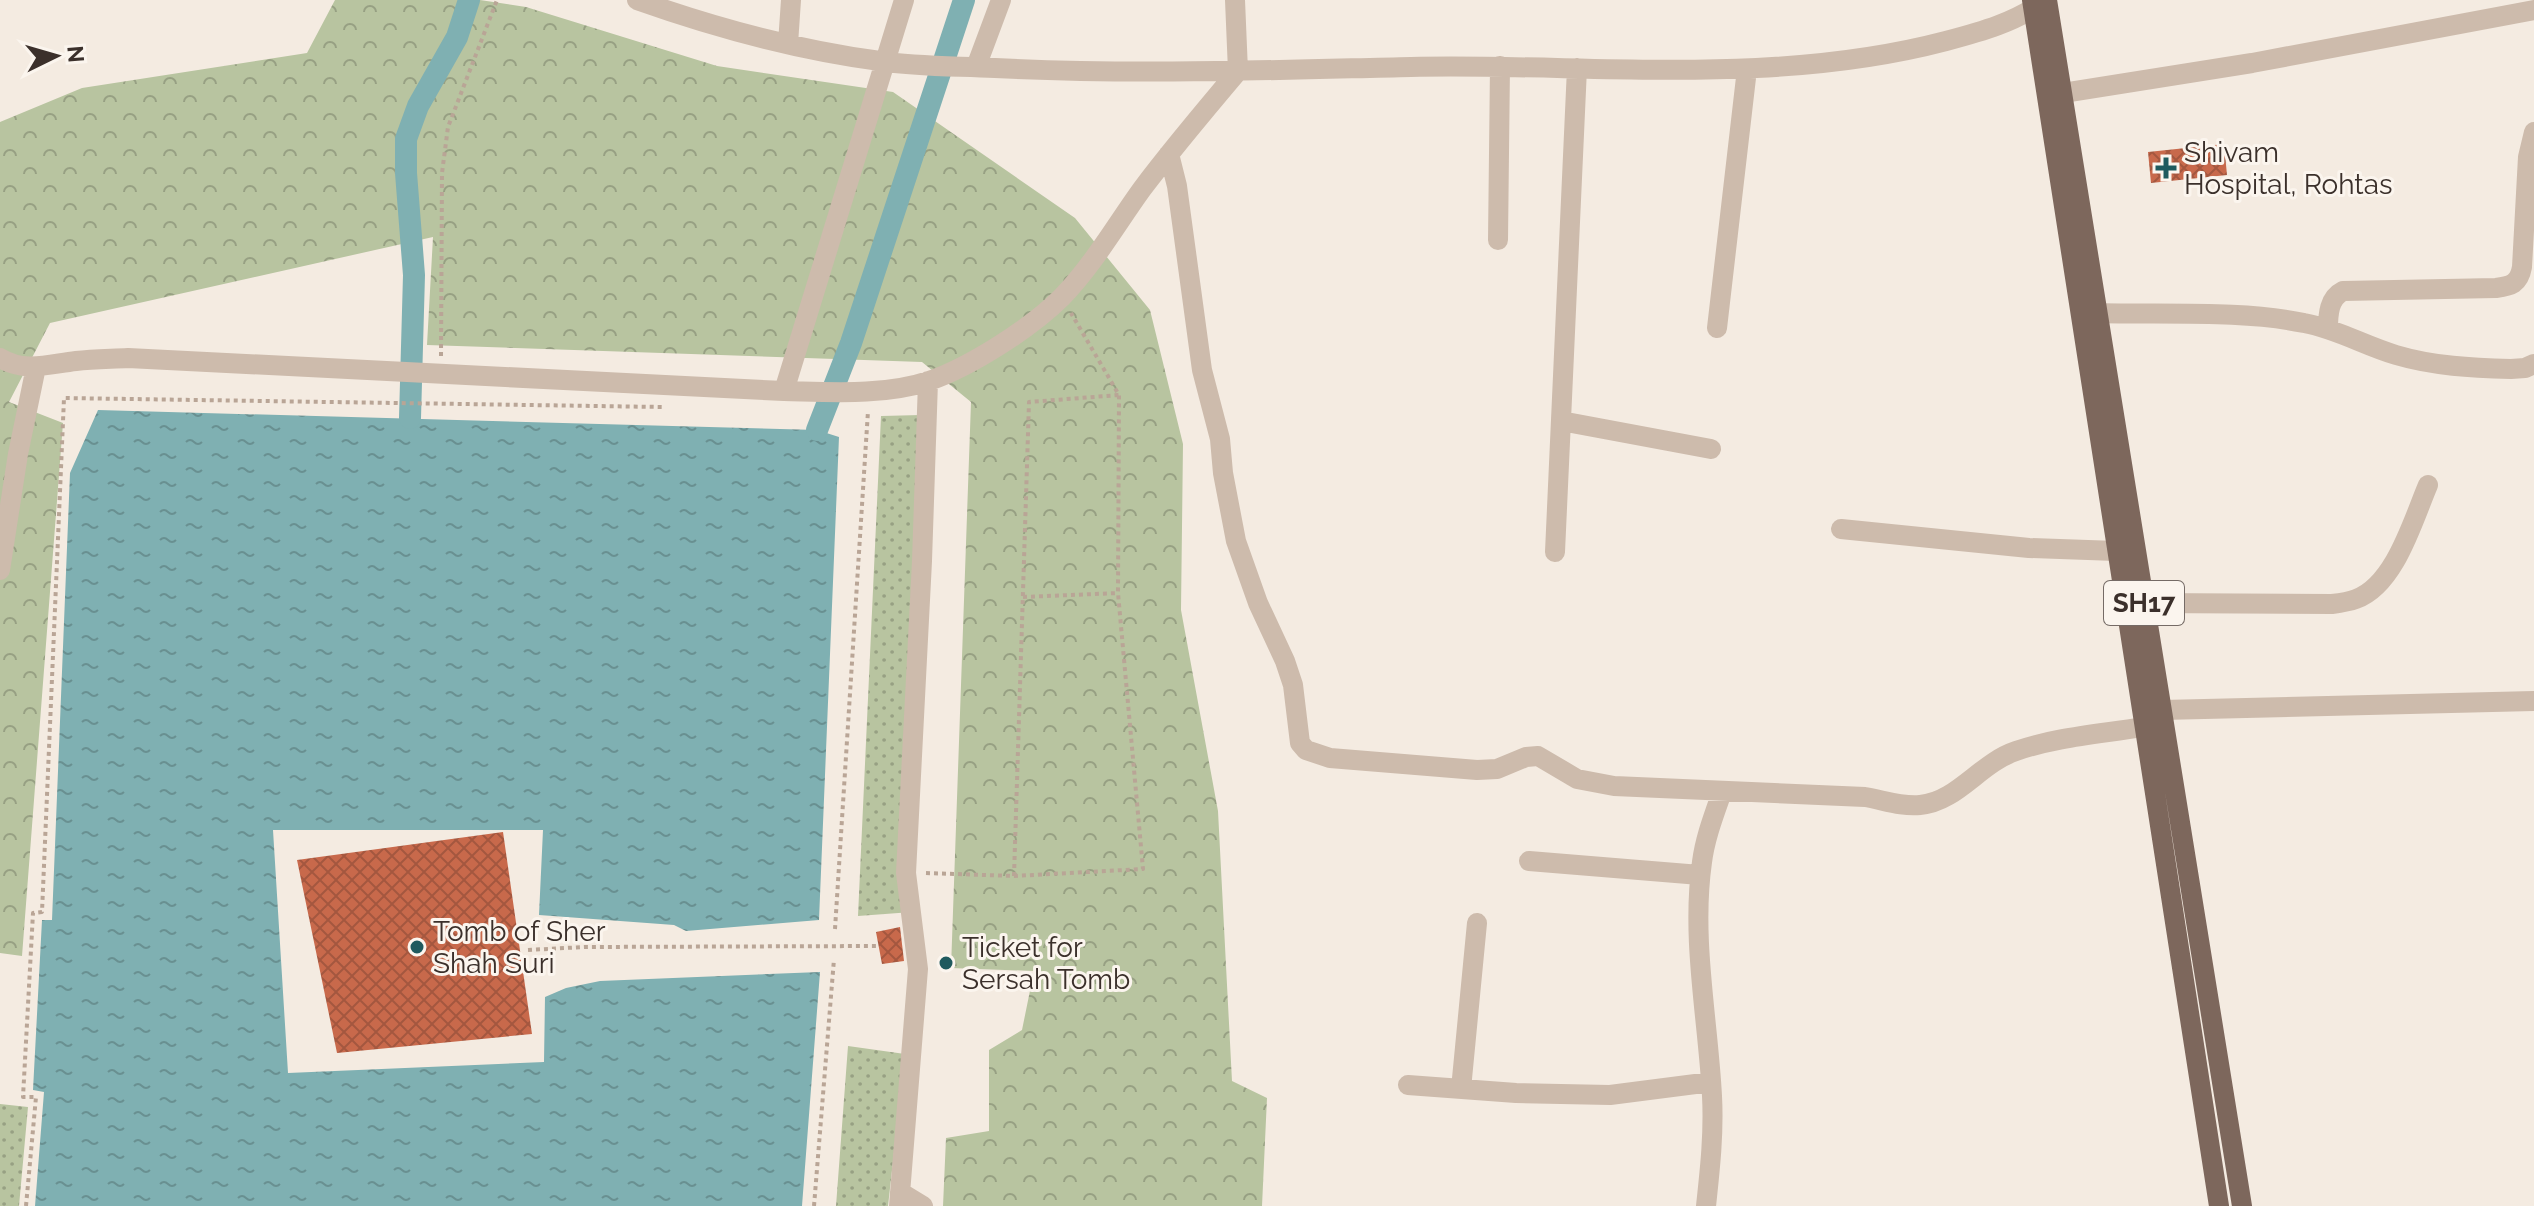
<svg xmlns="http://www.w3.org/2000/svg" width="2534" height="1206" font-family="Raleway,sans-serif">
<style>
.grass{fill:url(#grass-dots)}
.forest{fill:url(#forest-crowns)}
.water{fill:url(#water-ripples)}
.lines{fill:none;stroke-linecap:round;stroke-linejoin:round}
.canal{stroke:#7fb0b2;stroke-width:22}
.building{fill:url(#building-cross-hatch)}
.path{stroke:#b9a596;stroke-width:4;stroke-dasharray:4 4;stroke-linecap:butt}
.minor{stroke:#cdbbac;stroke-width:20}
.major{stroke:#7d675c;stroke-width:20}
.poi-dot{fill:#1f5a5e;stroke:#fbf5ee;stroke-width:3}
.labels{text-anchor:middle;stroke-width:6;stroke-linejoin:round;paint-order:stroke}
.shield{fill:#fbf5ee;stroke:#756b66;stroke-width:2}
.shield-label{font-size:26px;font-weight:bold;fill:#3b302b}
.poi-label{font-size:28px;fill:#3b302b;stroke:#fbf5ee;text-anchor:start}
</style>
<defs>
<pattern id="grass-dots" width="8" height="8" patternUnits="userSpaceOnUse" patternTransform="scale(2)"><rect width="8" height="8" fill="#b8c4a0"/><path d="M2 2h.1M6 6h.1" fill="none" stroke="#97a083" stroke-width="1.8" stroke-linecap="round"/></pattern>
<pattern id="forest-crowns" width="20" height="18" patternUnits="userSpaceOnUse" patternTransform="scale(2)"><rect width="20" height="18" fill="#b8c4a0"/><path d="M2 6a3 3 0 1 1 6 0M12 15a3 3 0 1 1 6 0" fill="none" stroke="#97a083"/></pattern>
<pattern id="water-ripples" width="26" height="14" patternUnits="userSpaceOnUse" patternTransform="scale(2)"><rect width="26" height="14" fill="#7fb0b2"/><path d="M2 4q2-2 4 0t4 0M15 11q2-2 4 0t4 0" fill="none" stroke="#699091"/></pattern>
<pattern id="building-cross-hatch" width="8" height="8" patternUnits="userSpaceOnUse" patternTransform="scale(2)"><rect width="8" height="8" fill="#c8694b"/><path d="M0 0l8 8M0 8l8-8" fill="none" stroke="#a4573f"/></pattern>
</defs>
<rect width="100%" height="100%" fill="#f4ebe1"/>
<path class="grass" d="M921,415l-9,497 -54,4 23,-500z
M848,1046l57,8 -17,152h-52z
M0,1104l28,3 -9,99h-19z"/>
<path class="forest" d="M335,0h145l46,7 191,59 176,26 182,126 75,92 33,134 -2,166 37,201 14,270 35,17 -5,108h-319l3,-68 43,-7v-81l33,-20 12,-59 -83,-3 20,-566 -49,-40 -495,-17 6,-108 -383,86 -41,79 54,21 -41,533 -22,-3v-831l82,-34 225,-35z"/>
<path class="water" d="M98,410l719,20 22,7 -20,483 -133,11 -12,-6 -135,-10 4,-85h-270l15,243 256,-11 1,-65 21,-9 34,-7 220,-9 -18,234h-767l9,-114 -11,-2 9,-170h10l18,-447z"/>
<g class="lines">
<path class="canal" d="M410,418l4,-143 -8,-102v-34l12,-33 39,-69 12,-37
M817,430l34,-87 113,-343"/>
</g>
<path class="building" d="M2224,144l3,31 -76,8 -3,-31z
M503,832l29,202 -195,19 -40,-193z
M900,927l4,34 -22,3 -6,-32z"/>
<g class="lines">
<path class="path" d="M441,356l1,-183 6,-46 49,-127
M1023,597l95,-4
M926,873l88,3 129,-7 -25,-276 1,-198 -48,-82
M1014,876l15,-474 90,-7
M835,929l33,-518
M528,950l56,-3 293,-1
M26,1206l10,-109h-13l10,-184 9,-1 22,-514 598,9
M814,1206l20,-247"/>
<path class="minor" d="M637,0c79,28 160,50 243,61 38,6 77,5 115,7 138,7 277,2 416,-1 178,-4 360,20 535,-26 34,-9 71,-19 99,-41
M788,44l3,-44
M976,67l25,-67
M2063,93l189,-30 282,-53
M1169,154l8,32 25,184 18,69 3,34 13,68 22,62 27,58 8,24 7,58 6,7 24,8 147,12 20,-1 29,-12 12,-1 39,23 37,7 251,11c18,3 37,10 55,8 37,-3 60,-42 96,-54 40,-14 85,-17 127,-24
M1498,240l2,-174
M2097,313c64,2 146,-3 207,10 33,6 61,23 92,32 37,11 76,13 115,14l14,-1 9,-4
M1717,328l30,-259
M2328,329c0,-15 1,-31 15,-38l153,-3c15,-2 23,-4 26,-21l6,-110 6,-25
M0,358c25,15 49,6 76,3 17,-2 34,-2 52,-3l656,33c46,1 100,5 145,-10 41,-14 102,-53 133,-84 31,-32 54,-72 80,-108 30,-40 63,-79 96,-118l-3,-71
M784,391l120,-391
M1561,421l150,28
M1841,529l188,19 87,3
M1555,552l22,-484
M0,570l18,-116 18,-87
M2144,603l188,1c8,-1 16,-2 24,-5 39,-14 57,-79 72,-114
M2162,710l372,-9
M1529,861l171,14
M1408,1085l108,8 94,2 101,-13
M1461,1089l16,-166
M900,1192l23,14
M899,1206l19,-237 -12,-96 16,-312 6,-180
M1706,1206c4,-37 8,-73 6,-110 -4,-77 -21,-157 -10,-234 3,-24 12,-47 20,-70"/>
<path class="major" d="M2032,0l187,1206
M2047,0l195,1206"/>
</g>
<g class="poi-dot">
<path d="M2162 156h8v8h8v8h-8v8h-8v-8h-8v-8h8z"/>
<circle cx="417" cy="947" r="8"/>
<circle cx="946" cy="963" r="8"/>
</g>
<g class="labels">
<rect class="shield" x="2104" y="581" width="80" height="44" rx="6"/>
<g class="shield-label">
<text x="2144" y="612">SH17</text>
</g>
<g class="poi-label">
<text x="2184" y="162">Shivam<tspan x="2184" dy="32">Hospital, Rohtas</tspan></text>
<text x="433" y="941">Tomb of Sher<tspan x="433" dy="32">Shah Suri</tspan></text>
<text x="962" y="957">Ticket for<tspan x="962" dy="32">Sersah Tomb</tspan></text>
</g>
</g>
<g transform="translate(56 56) rotate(85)" stroke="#fbf5ee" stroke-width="6" paint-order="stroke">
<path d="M0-6L14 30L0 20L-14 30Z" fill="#3b302b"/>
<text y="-12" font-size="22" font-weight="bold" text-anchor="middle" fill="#3b302b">N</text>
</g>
</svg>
